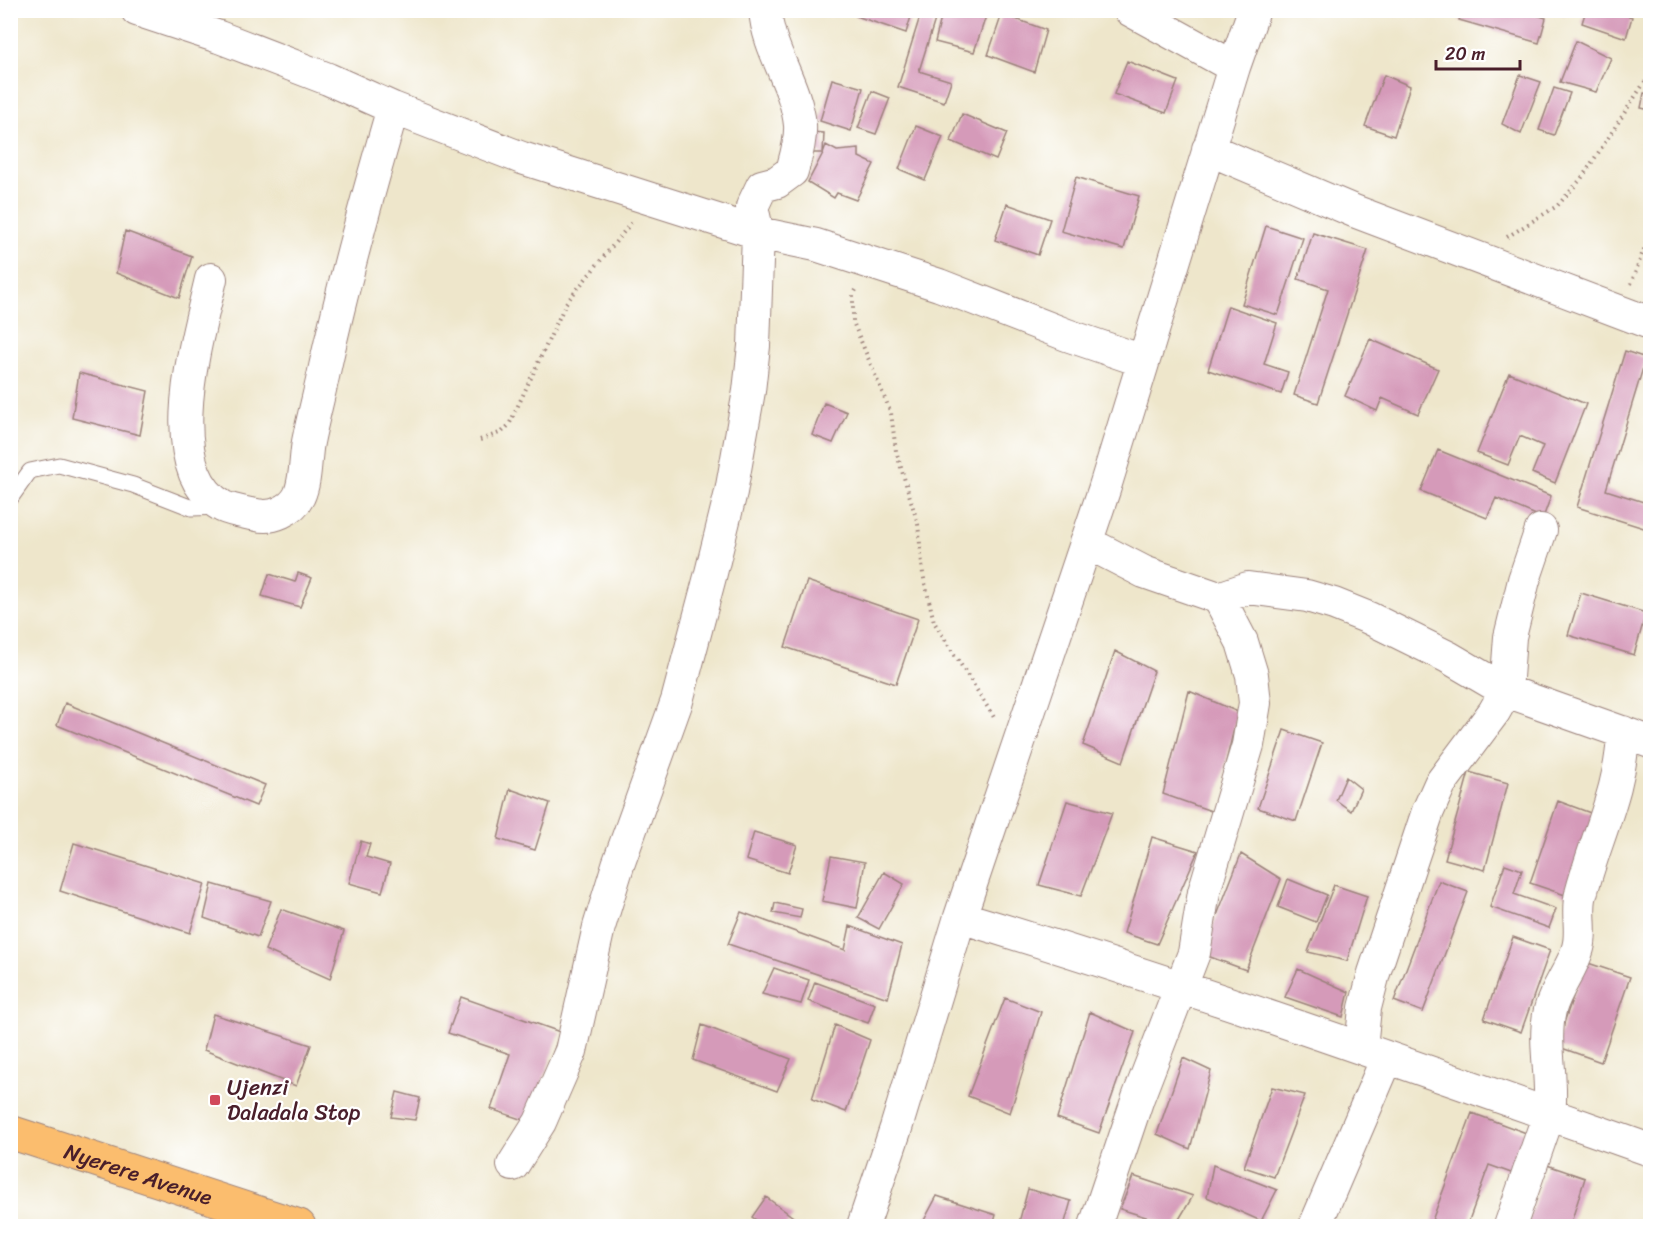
<svg xmlns="http://www.w3.org/2000/svg" width="1661" height="1237" font-family="Sriracha,sans-serif">
<style>
.building{fill:#d59ab9}
.lines{fill:none;stroke-linecap:round;stroke-linejoin:round}
.lane-casing{stroke:#9c827b;stroke-width:17}
.street-casing{stroke:#9c827b;stroke-width:34}
.primary-casing{stroke:#9c827b;stroke-width:35}
.path{stroke:#9c827b;stroke-width:4;stroke-dasharray:1.5 4.5;stroke-linecap:butt}
.lane{stroke:#fff;stroke-width:15}
.street{stroke:#fff;stroke-width:32}
.primary{stroke:#fbbd6e;stroke-width:33}
.poi-dot{fill:#d1495b;stroke:#fff;stroke-width:2}
.labels{text-anchor:middle;stroke-width:4.5;stroke-linejoin:round;paint-order:stroke}
.poi-label{font-size:22px;fill:#4a1f2b;stroke:#fff;text-anchor:start}
.street-label{font-size:22px;fill:#4a1f2b;stroke:#fff}
</style>
<rect width="100%" height="100%" fill="#fff"/>
<filter id="ink" filterUnits="userSpaceOnUse"><feTurbulence type="fractalNoise" baseFrequency=".0167" numOctaves="2"/><feDisplacementMap in="SourceGraphic" scale="12" xChannelSelector="R" yChannelSelector="G"/><feConvolveMatrix kernelMatrix="1 2 1 2 8 2 1 2 1" color-interpolation-filters="sRGB"/></filter>
<filter id="wash" filterUnits="userSpaceOnUse"><feTurbulence type="fractalNoise" baseFrequency=".008" numOctaves="4" result="noise"/><feDisplacementMap in="SourceGraphic" scale="24" xChannelSelector="R" yChannelSelector="G"/><feGaussianBlur stdDeviation="1.35" result="paint"/><feColorMatrix in="noise" values="0 0 0 0 0 0 0 0 0 0 0 0 0 0 0 0 0 1.4 0 .05"/><feComposite in="paint" operator="in"/></filter>
<g filter="url(#wash)">
<rect width="100%" height="100%" fill="#eee6cb"/>
<g id="blocks">
<path class="building" d="M858,10h55l-7,23 -50,-17z
M922,10h16l-19,61 32,10 -7,21 -46,-15z
M943,10h45l-14,42 -39,-10z
M1462,10h59l25,8 -7,25 -80,-23z
M1551,10h16l-2,5z
M1586,10h27l19,7 -6,21 -44,-15z
M1002,14l44,16 -12,42 -46,-17z
M1576,41l35,17 -15,34 -36,-10z
M1127,61l51,20 -12,32 -52,-19z
M1384,75l26,11 -16,50 -29,-10z
M1520,75l21,7 -20,52 -19,-10z
M832,79l31,9 -12,43 -31,-10z
M1554,88l16,5 -16,42 -15,-5z
M872,91l18,7 -14,36 -18,-6z
M1644,93l6,1v16l-9,-2z
M962,114l45,19 -11,27 -45,-19z
M916,126l27,11 -18,43 -26,-11z
M809,132l15,1 -1,20 3,-8 11,6 22,-2v8l15,7 -18,36 -19,-7 -3,5 -26,-16 15,-29h-15z
M1076,177l63,19 -15,53 -63,-18z
M1007,204l43,15 -12,36 -43,-15z
M1266,226l37,12 -25,77 -36,-11z
M125,231l67,25 -13,42 -63,-25z
M1313,233l55,17 -50,153 -24,-8 34,-106 -30,-10z
M1228,306l49,17 -13,41 24,8 -7,22 -73,-24z
M1370,339l68,30 -20,45 -36,-16 -5,13 -32,-15z
M1625,351l21,7 -40,132 44,14v26l-73,-23z
M79,373l69,18 -8,44 -68,-17z
M1509,373l77,31 -31,79 -23,-10 11,-27 -23,-10 -12,29 -31,-12z
M824,403l23,9 -14,31 -21,-8z
M1438,450l113,46 -8,22 -47,-20 -9,20 -66,-27z
M298,573l14,5 -12,29 -38,-11 7,-22 26,8z
M807,581l111,38 -22,65 -111,-37z
M1581,593l65,20 -12,42 -66,-20z
M1115,651l39,20 -31,91 -40,-17z
M1189,691l49,21 -24,100 -51,-18z
M65,703l200,82 -9,21 -199,-81z
M1284,730l38,13 -26,78 -38,-13z
M1469,772l39,11 -23,87 -40,-11z
M1346,777l15,12 -10,22 -15,-11z
M510,789l40,14 -15,47 -37,-11z
M1067,801l45,12 -31,83 -42,-11z
M1558,801l38,14 -28,81 -38,-13z
M754,832l43,13 -9,28 -42,-13z
M1152,837l46,14 -41,93 -33,-11z
M361,841l9,3 -4,13 24,7 -8,28 -33,-9z
M74,843l131,41 -15,49 -130,-42z
M1241,854l40,25 -35,91 -44,-16z
M831,856l34,6 -8,46 -35,-7z
M1505,864l17,6 -8,24 42,15 -7,19 -59,-21z
M884,872l20,12 -25,45 -21,-11z
M1288,879l39,16 -11,27 -38,-15z
M1439,881l29,11 -45,120 -29,-11z
M212,884l59,17 -13,36 -54,-19z
M1334,885l33,11 -20,65 -39,-9z
M775,903l27,6 -2,9 -27,-5z
M281,909l63,22 -14,48 -65,-29z
M741,912l104,38 5,-24 52,19 -14,53 -160,-54z
M1513,937l37,13 -29,82 -37,-13z
M1585,962l45,15 -29,85 -45,-16z
M774,968l35,12 -8,24 -39,-10z
M1298,969l51,23 -6,25 -58,-20z
M815,982l60,22 -7,19 -60,-22z
M461,997l99,35 -31,90 -38,-13 19,-55 -62,-21z
M1005,998l36,14 -31,101 -42,-17z
M1090,1012l45,20 -36,101 -42,-15z
M213,1014l98,31 -15,41 -92,-36z
M702,1025l89,34 -14,32 -84,-31z
M835,1025l35,15 -24,72 -34,-13z
M1183,1058l28,13 -21,78 -33,-15z
M1272,1087l33,8 -31,82 -30,-10z
M397,1092l23,6 -5,22 -24,-3z
M1472,1113l57,21 -15,40 -25,-9 -22,61h-37z
M1213,1165l64,25 -16,31 -54,-24z
M1547,1165l38,13 -15,48h-43z
M1133,1176l60,20 -18,30 -55,-17z
M1028,1189l43,12 -7,25h-46z
M937,1196l59,19 -3,11h-72z
M766,1197l27,20 -7,9h-21l-13,-9z"/>
</g>
</g>
<g filter="url(#ink)">
<use href="#blocks" fill-opacity="0" stroke="#9c827b" stroke-width="1.5"/>
<g class="lines">
<defs>
<path id="lane" d="M10,499l20,-28 29,-6 74,20 59,23 30,-1"/>
<path id="street" d="M137,10l82,27 109,42 65,29 129,50 236,75 58,12 123,40 128,50 76,26
M1130,10l104,57
M1208,149l146,62 296,112
M211,279c-13,57 -54,189 11,227 4,3 28,8 35,9 15,4 35,-5 42,-19 7,-15 6,-37 9,-54 5,-25 12,-50 17,-75 19,-87 43,-173 68,-259
M1086,542l58,30 75,26 29,-10 59,8 27,8 35,14 79,39 58,34 144,51
M960,917c233,70 461,152 690,233
M1361,1048l4,-40 9,-35 54,-162 12,-27 54,-72 12,-21 4,-54 14,-57 17,-50
M513,1165l27,-43 31,-71 28,-124 19,-62 59,-164 34,-128 20,-81 18,-101 5,-45 4,-113 -6,-26 10,-21 15,-4 15,-11c4,-15 9,-30 8,-46 -4,-41 -32,-74 -35,-115
M863,1226l33,-98 64,-211 144,-427 130,-423 20,-57
M1095,1226l43,-128 56,-145 10,-61 44,-147 7,-42 -3,-28 -10,-33 -23,-44
M1315,1226l72,-168
M1510,1226l39,-112c5,-34 -7,-70 1,-104 6,-23 22,-40 28,-62 5,-17 -2,-37 3,-54 14,-55 41,-105 42,-162"/>
<g id="primary">
<path id="s1" d="M10,1132l289,94"/>
</g>
</defs>
<use href="#lane" class="lane-casing"/>
<use href="#street" class="street-casing"/>
<use href="#primary" class="primary-casing"/>
<path class="path" d="M1507,237l50,-31 24,-27 69,-105
M1631,284l19,-51
M856,290l-3,5v27l38,91 5,38 22,73 5,50 11,48 61,97
M480,440l22,-8 7,-7 57,-122 65,-80"/>
<use href="#lane" class="lane"/>
<use href="#street" class="street"/>
<use href="#primary" class="primary"/>
</g>
</g>
<rect class="poi-dot" x="209" y="1094" width="12" height="12" rx="3"/>
<g class="labels">
<g class="poi-label">
<text x="227" y="1095">Ujenzi<tspan x="227" dy="25">Daladala Stop</tspan></text>
</g>
<g class="street-label">
<text dy="8" stroke="none"><textPath href="#s1" startOffset="135">Nyerere Avenue</textPath></text>
</g>
</g>
<rect width="1661" height="1237" fill="none" stroke="#fff" stroke-width="36"/>
<path d="M1436 60v9h84v-9" fill="none" stroke="#4a1f2b" stroke-width="3"/>
<text x="1445" y="60" font-size="18" fill="#4a1f2b" stroke="#ffffff" stroke-width="4.5" paint-order="stroke">20 m</text>
</svg>
